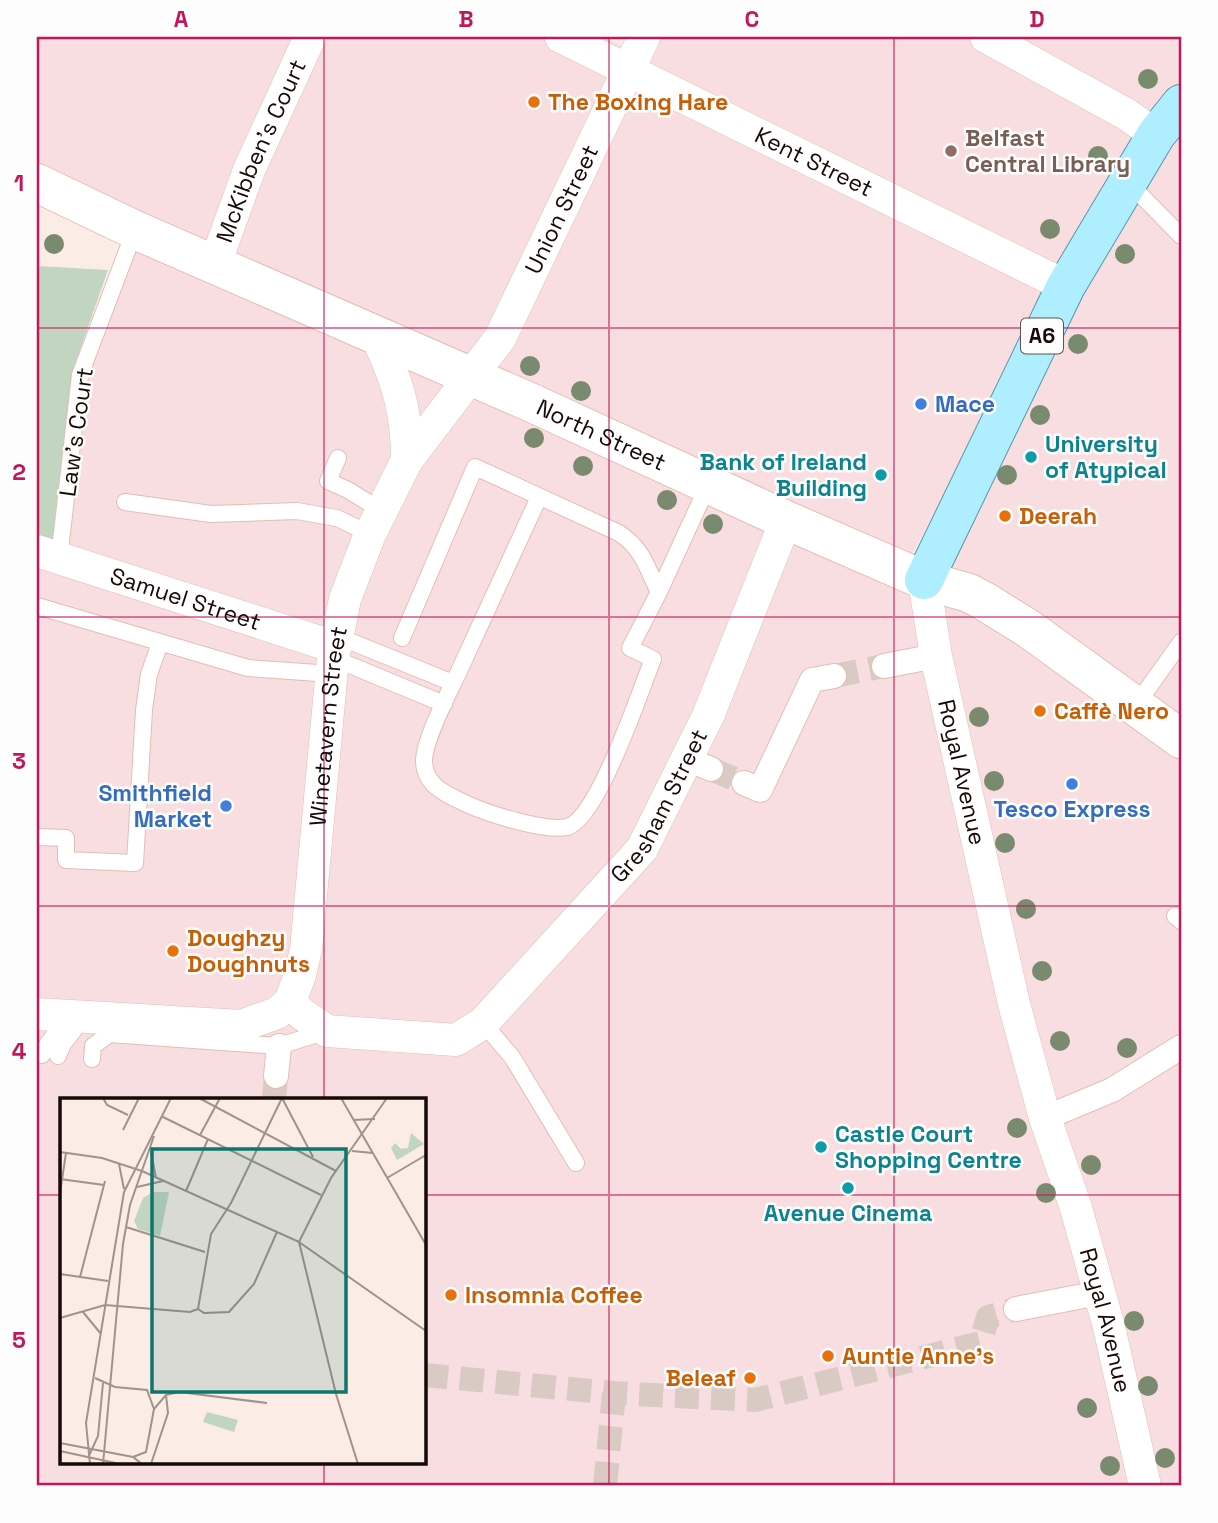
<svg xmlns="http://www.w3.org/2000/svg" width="1218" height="1523" font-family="'Space Grotesk',sans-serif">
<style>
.commercial{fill:#f9dee1;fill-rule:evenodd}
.green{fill:#c2d5c0}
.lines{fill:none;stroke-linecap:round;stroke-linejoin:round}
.pedestrian-tunnel{stroke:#dacac4;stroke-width:24;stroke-dasharray:24 12;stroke-linecap:butt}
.service-casing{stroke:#e3beb0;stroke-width:18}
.pedestrian-casing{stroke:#e3beb0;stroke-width:26}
.minor-casing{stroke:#e3beb0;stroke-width:33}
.tertiary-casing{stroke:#e3beb0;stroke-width:40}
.secondary-casing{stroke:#e3beb0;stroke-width:40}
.primary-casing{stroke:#5696a8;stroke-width:40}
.service{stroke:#fff;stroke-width:16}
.pedestrian{stroke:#fff;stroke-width:24}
.minor{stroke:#fff;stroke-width:32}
.tertiary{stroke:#fff;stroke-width:38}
.secondary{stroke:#fff;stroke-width:38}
.primary{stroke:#afeeff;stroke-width:38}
.tree{fill:#7a8a6f}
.grid{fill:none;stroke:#c2185b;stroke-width:2;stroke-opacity:0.55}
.food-dot{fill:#e8710a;stroke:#fdfdfd;stroke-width:2.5}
.education-dot{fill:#8d6e63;stroke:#fdfdfd;stroke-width:2.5}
.shop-dot{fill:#3f7fe0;stroke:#fdfdfd;stroke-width:2.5}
.culture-dot{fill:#0f9aa8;stroke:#fdfdfd;stroke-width:2.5}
.labels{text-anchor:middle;stroke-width:5;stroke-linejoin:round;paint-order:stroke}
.shield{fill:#fdfdfd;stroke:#5b5350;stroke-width:2}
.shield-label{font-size:21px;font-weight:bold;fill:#160a06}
.food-label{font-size:23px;font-weight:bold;fill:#c56008;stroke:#fdfdfd;text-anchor:start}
.education-label{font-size:23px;font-weight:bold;fill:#785e54;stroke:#fdfdfd;text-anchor:start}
.street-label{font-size:23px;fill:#160a06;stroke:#fdfdfd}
.shop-label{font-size:23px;font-weight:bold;fill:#366cbe;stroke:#fdfdfd;text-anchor:start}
.culture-label{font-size:23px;font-weight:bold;fill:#0d838f;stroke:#fdfdfd;text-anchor:start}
.inset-road{fill:none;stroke:#a0928c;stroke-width:2}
.view{fill:#0f766e;fill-opacity:0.15;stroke:#0f766e;stroke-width:3.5}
.inset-edge{fill:none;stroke:#160a06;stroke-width:3.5}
.neatline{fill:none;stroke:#c2185b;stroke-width:2.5}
.grid-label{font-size:23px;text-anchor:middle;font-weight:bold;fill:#c2185b}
</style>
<rect width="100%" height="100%" fill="#fcece6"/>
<path class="commercial" d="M37,37h567l43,21 12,-21h522v45l-54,73 -215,399 20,9 225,-403 24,-31v1357h-1144v-935l43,-176 68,-159 -111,-50zM61,1100h363v362h-363z"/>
<path class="green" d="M37,266l71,4 -32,91 -23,186 -16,-5z"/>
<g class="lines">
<path class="pedestrian-tunnel" d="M834,676l50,-10
M711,769l33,14
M274,1100l2,-24
M424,1375l190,18 141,7 225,-57 8,-26 28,-8
M605,1486l9,-93"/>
<defs>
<path id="service" d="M1127,181l54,55
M338,458l-10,23 20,9 34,21
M125,502l86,12 86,-3 40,7 33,16
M59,559l21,-184 55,-145
M659,592l50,-109
M37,606l211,62 84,6
M337,636l116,47
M402,638l73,-171 144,66c25,17 27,34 40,59l-29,56 23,11c-13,32 -55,160 -86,168 -21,5 -78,-13 -98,-22 -21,-10 -45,-18 -45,-45 1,-22 25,-68 35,-89 27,-58 53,-116 80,-174
M333,658l111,46
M1136,705l45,-63
M37,837l29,1v22l69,3 9,-153 5,-36 11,-31
M1175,916l6,5
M483,1023l29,34 64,106
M42,1055l6,-12 21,-27
M58,1056l5,-12 21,-27
M92,1059l1,-13 16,-12 170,12 48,-15"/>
<path id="pedestrian" d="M884,666l52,-10
M687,759l24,10
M744,783l16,7 52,-110 22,-4
M276,1076l3,-30
M1045,1118l67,-28 69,-43
M1016,1309l83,-16"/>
<g id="minor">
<path id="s1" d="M561,37l505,249"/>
<path d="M986,37l140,77 30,21"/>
<path id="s2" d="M215,264l34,-94 61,-133"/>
<path d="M376,335c21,45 31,75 31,125"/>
<path id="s3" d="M37,551l298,96"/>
<path id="s4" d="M924,580l12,76 78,348 31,114 31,90 33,119 36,159"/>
<path id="s5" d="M290,1002l12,12 25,17 129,9 27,-17 159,-174 66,-133 78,-196"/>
<path id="s6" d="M37,1014l204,12 36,-13 13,-11 10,-27 6,-26 27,-291 12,-59 25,-65 37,-74 93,-122 144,-301"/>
</g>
<path id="tertiary" d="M924,580l45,13 15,8 45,28 152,110"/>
<g id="secondary">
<path id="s7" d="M37,183l98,47 397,173 254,117 138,60"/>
</g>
<path id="primary" d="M924,580l142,-294 90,-151 25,-31"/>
</defs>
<use href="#service" class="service-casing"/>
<use href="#pedestrian" class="pedestrian-casing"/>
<use href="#minor" class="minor-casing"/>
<use href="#tertiary" class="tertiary-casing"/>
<use href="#secondary" class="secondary-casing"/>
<use href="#primary" class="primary-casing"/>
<use href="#service" class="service"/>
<use href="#pedestrian" class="pedestrian"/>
<use href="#minor" class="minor"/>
<use href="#tertiary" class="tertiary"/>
<use href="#secondary" class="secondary"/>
<use href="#primary" class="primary"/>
</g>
<g class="tree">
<circle cx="1148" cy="79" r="10"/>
<circle cx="1098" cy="156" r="10"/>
<circle cx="1050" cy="229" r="10"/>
<circle cx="54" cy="244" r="10"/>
<circle cx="1125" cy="254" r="10"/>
<circle cx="1078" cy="344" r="10"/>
<circle cx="530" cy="366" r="10"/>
<circle cx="581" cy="391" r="10"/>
<circle cx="1040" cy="415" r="10"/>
<circle cx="534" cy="438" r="10"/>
<circle cx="583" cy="466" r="10"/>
<circle cx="1007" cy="475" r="10"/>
<circle cx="667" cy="500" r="10"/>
<circle cx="713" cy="524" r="10"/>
<circle cx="979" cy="717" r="10"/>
<circle cx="994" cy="781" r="10"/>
<circle cx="1005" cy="843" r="10"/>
<circle cx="1026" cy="909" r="10"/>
<circle cx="1042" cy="971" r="10"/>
<circle cx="1060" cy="1041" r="10"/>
<circle cx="1127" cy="1048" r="10"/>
<circle cx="1017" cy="1128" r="10"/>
<circle cx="1091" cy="1165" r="10"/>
<circle cx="1046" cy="1193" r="10"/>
<circle cx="1134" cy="1321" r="10"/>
<circle cx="1148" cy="1386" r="10"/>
<circle cx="1087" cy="1408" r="10"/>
<circle cx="1165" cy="1458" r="10"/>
<circle cx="1110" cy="1466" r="10"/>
</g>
<path class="grid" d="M324,37v1063M609,37v1449M894,37v1449M37,328h1144M37,617h1144M37,906h1144M37,1195h24M424,1195h757M324,1462v24"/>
<g class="food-dot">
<circle cx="534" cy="102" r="7"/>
<circle cx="1005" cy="516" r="7"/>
<circle cx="1040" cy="711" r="7"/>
<circle cx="173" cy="951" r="7"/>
<circle cx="451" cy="1295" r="7"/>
<circle cx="828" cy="1356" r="7"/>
<circle cx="750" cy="1378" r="7"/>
</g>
<circle class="education-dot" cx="951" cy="151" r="7"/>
<g class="shop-dot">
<circle cx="921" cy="404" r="7"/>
<circle cx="1072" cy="784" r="7"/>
<circle cx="226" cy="806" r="7"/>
</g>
<g class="culture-dot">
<circle cx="1031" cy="457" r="7"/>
<circle cx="881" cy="475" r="7"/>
<circle cx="821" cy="1147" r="7"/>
<circle cx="848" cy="1188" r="7"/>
</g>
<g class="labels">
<rect class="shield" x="1021" y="318.5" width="42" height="35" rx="5"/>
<g class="shield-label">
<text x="1042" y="343">A6</text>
</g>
<g class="food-label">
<text x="548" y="110">The Boxing Hare</text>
<text x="1019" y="524">Deerah</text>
<text x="1054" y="719">Caffè Nero</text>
<text x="187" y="946">Doughzy<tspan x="187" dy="26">Doughnuts</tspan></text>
<text x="465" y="1303">Insomnia Coffee</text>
<text x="842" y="1364">Auntie Anne's</text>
<text x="736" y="1386" text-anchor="end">Beleaf</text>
</g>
<g class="education-label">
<text x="965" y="146">Belfast<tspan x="965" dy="26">Central Library</tspan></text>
</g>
<g class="street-label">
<text dy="8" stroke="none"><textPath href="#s2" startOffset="122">McKibben's Court</textPath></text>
<text dy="8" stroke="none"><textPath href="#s1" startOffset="282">Kent Street</textPath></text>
<text dy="8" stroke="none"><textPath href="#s6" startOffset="1116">Union Street</textPath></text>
<text transform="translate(76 432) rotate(-82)" y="8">Law's Court</text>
<text dy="8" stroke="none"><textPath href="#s7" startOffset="618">North Street</textPath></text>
<text dy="8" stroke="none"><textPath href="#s3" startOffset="156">Samuel Street</textPath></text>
<text dy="8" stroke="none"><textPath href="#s6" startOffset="539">Winetavern Street</textPath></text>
<text dy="8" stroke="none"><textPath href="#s4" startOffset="196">Royal Avenue</textPath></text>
<text dy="8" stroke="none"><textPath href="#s5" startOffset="490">Gresham Street</textPath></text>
<text dy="8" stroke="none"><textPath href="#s4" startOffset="763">Royal Avenue</textPath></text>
</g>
<g class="shop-label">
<text x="935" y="412">Mace</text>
<text x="212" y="801" text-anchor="end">Smithfield<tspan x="212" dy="26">Market</tspan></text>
<text x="1072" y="817" text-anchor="middle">Tesco Express</text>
</g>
<g class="culture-label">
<text x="1045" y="452">University<tspan x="1045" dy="26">of Atypical</tspan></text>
<text x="867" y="470" text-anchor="end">Bank of Ireland<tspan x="867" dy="26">Building</tspan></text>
<text x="835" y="1142">Castle Court<tspan x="835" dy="26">Shopping Centre</tspan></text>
<text x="848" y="1221" text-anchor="middle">Avenue Cinema</text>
</g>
</g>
<g transform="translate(60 1098)">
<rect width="366" height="366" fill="#fcece6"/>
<path d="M351,35l13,11 -27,16 -6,-12 4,-5 6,6 7,-1zM93,94h16l-9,44 -22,-7 -4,-8 9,-23zM147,314l31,8 -4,12 -31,-10z" fill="#c2d5c0"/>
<path class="inset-road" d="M43,0l4,7 21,10M139,0l137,73M222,0l31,59M281,0l22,38M101,18l160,79M293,22l22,-1M63,32l16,-32M140,37l20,-37M303,38l63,109M292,53l21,2M0,54l42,6 40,13 157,71 32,-64 56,-80M91,54l5,26M59,66l5,25M327,80l39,-23M0,81l44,6M77,89l26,-6M126,93l22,-52M0,95l6,-40M66,129l79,25M0,176l48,7M20,179l25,-96M138,211l13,-75 20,-31 51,-105M138,211l6,4 25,-1 25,-28 23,-52M23,214l18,22M0,220l45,-13 85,7 8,-3M35,280l20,9 32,3 7,19M0,345l73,14 9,7M0,353l60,13M73,359l13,-5 8,-43 12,-14 13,-3 88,11M28,360l10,-22 5,-53M30,366l-4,-41 38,-231 47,-94M43,366l20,-220 7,-39 24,-69M91,366l17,-51 -2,-18M298,366l-22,-70 -37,-152 127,89"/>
<path class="view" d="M92,51h194v243h-194z"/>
<rect width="366" height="366" class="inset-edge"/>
</g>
<rect width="1218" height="1523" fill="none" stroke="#fdfdfd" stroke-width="77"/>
<rect x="38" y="38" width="1142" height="1446" class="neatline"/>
<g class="grid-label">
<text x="181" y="27">A</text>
<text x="466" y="27">B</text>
<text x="752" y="27">C</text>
<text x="1037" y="27">D</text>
<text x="19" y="191">1</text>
<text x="19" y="480">2</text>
<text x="19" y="769">3</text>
<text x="19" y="1059">4</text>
<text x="19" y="1348">5</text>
</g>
</svg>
